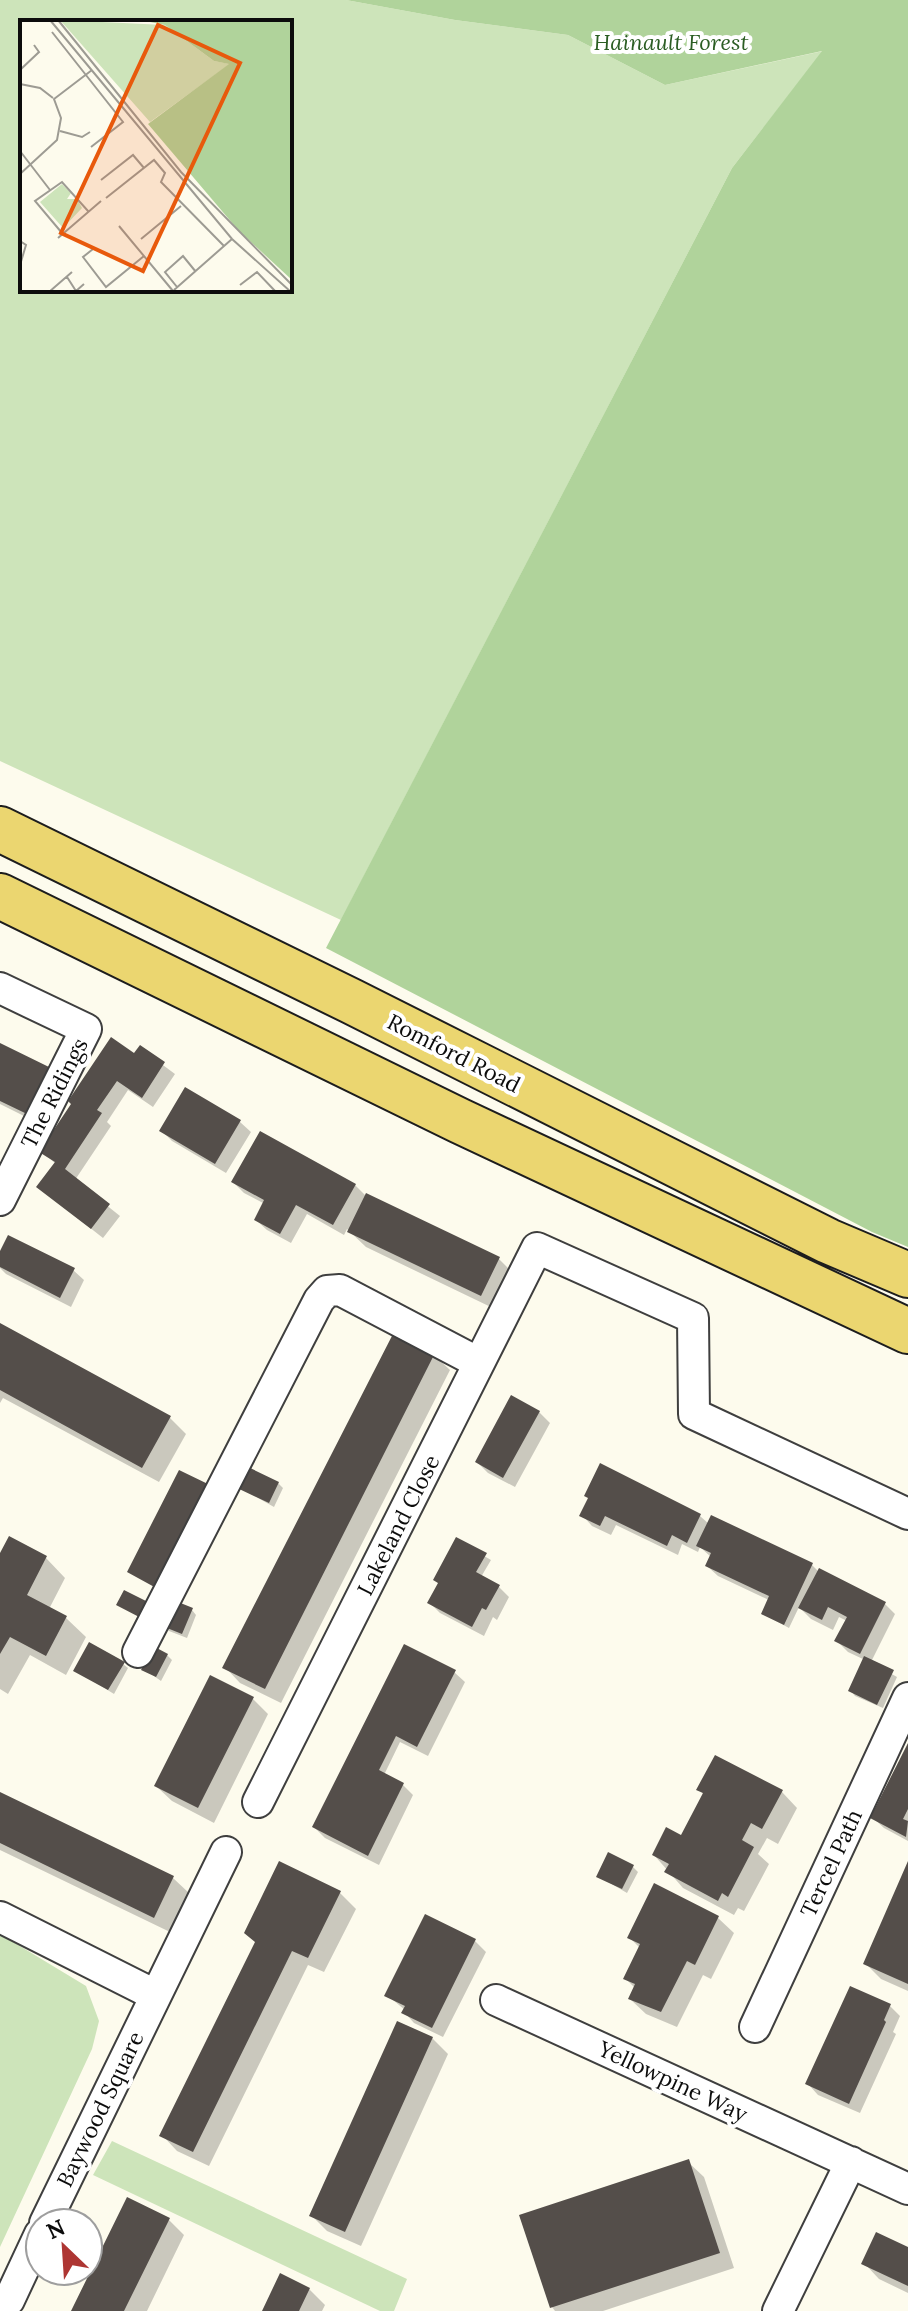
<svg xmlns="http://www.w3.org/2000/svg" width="908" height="2311" font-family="Lora,serif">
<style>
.green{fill:#cde4ba;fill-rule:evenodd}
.forest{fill:#b0d39b}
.shadow{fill:#0003}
.building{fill:#544e4a}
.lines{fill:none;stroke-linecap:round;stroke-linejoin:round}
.minor-casing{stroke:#3f3f3f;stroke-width:34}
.primary-casing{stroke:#1d1d1d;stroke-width:48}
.minor{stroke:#fff;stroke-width:30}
.primary{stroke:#ebd670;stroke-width:44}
.labels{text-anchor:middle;stroke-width:8;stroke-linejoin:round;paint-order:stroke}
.park-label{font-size:22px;font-style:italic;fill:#2b5d23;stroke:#fff}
.street-label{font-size:22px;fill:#0c0c0c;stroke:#fff}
.inset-road{fill:none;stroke:#9d9b93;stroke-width:2}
.view{fill:#e8590c;fill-opacity:0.15;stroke:#e8590c;stroke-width:4}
.inset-edge{fill:none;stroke:#0c0c0c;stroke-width:4}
</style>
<rect width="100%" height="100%" fill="#fdfbed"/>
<path class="green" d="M0,0h346l109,20 113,15 97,50 158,-34 -91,117 -391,752 -341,-159zM22,22h268v268h-268z
M0,1934l86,52 13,35 -7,28 -92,198z
M112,2141l295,138 -13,32h-14l-287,-136z"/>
<path class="forest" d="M346,0h562v1247l-36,-15 -546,-284 406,-780 90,-117 -157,34 -97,-50 -113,-15z"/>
<path class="shadow" d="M0,1045l38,78 -38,-19z
M140,1048l35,26 -22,33 -25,-17 -21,32 4,4 -36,54 45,36 -17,22 -65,-51 18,-23 -14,-12z
M186,1089l54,33 11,10 -25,41 -54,-32 -11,-11z
M233,1182l122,3 12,12 132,62 15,15 -17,36 -131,-63 -19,-18 -3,6 -37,-21 -16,29 -24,-13 -11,-10 9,-16 -21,-11z
M0,1256l73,14 11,10 -13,27 -65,-33 -6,-6z
M0,1325l170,93 16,16 -27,48 -156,-84 -3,5z
M434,1355l16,15 -169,333 -41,-20 -15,-16z
M512,1398l27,14 11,11 -35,64 -27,-14 -11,-11z
M278,1483l5,5 -9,19 -37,-21z
M582,1515l118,1 9,8 103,41 7,7 66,32 10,10 -24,48 26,15 -14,31 -28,-12 -4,-5 14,-31 -17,-8 -11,-11 10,-20 -8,-4 -6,13 -22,-11 -12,-12 -10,21 -26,-14 6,-14 -51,-24 -11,-10 4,-9 -11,-10 -2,5 -16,-8 -4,11 -62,-30 -5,10 -19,-9z
M457,1540l34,20 -10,17 18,10 10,10 -12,23 -4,-3 -9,19 -44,-23 -10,-10z
M0,1557l46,1 19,20 -16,31 17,9 20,19 -20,38 -36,-20 -22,39 -8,-5z
M192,1610l4,5 -9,23 -18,-7 -5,-5z
M404,1647l50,25 11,10 -37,74 -28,-14 -16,33 19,10 10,10 -34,70 -54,-27 -11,-11z
M167,1655l5,5 -11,21 -17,-12z
M123,1664l5,4 -14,26 -39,-24z
M253,1699l15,15 -54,109 -42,-22 -16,-15z
M908,1747v94l-24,-13 -11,-10z
M699,1789l83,3 15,16 -19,36 -11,-6 -9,16 11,10 -25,47 -6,-3 -4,7 -51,-27 -29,-33 28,-17 22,-43z
M0,1795l173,83 16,15 -19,39 -170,-82z
M280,1864l60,29 16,16 -32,63 -16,-7 -99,201 -32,-15 -15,-16 95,-192z
M908,1866v125l-27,-12 -16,-16z
M633,1867l5,5 -11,21 -29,-17z
M655,1886l63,32 16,15 -23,46 -8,-4 -26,52 -31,-13 -16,-15 5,-11 -10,-10 15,-30 -11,-11z
M475,1941l11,11 -43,85 -29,-14 -10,-11 1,-2 -18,-15z
M890,2006l10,10 -7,16 3,2 -36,79 -42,-18 -10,-11z
M432,2038l16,16 -87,192 -34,-15 -16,-16z
M688,2162l16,15 30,91 -131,43h-48l-3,-4z
M169,2220l15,15 -37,76h-74z
M908,2249v44l-29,-14 -15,-16z
M309,2289l16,16 -3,6h-58z"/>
<path class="building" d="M111,1037l23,16 6,-8 25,17 -23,36 -25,-17 -20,29 5,3 -37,56 45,35 -19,25 -55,-42 19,-25 -16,-10 32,-48 -3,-3z
M0,1043l51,25 -24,46 -27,-13z
M185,1087l56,33 -26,44 -56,-33z
M260,1131l96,53 -23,41 -37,-20 -16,29 -26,-14 10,-20 -33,-18z
M366,1193l134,64 -19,39 -134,-64z
M8,1235l67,33 -15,30 -60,-31v-16z
M0,1323l171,93 -29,52 -142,-78z
M394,1332l41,21 -170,336 -43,-21z
M511,1395l29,16 -37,67 -28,-16z
M600,1463l101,51 -14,29 -15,-8 -5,11 -62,-30 -5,10 -21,-10 9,-18 -4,-2z
M246,1466l33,16 -10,21 -34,-16z
M179,1470l31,15 -52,104 -31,-17z
M711,1515l102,48 -29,62 -23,-11 8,-18 -64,-30 6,-13 -15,-7z
M9,1536l38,20 -20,39 40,21 -21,40 -36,-19 -10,17v-101z
M456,1537l31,16 -11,19 24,13 -14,25 -4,-2 -10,19 -45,-24 11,-20 -5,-3z
M819,1568l67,34 -26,52 -26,-13 13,-24 -19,-10 -6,13 -24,-12z
M124,1590l28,14 -9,15 -27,-14z
M173,1600l20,8 -11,26 -20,-8z
M89,1642l36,20 -17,28 -35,-19z
M404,1644l52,26 -39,77 -21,-11 -17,34 25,13 -36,73 -56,-29z
M153,1646l15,8 -12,23 -15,-7z
M864,1656l30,14 -17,35 -29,-14z
M210,1675l44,22 -56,111 -44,-22z
M908,1743v66l-5,10 5,2 -2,16 -36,-19z
M715,1755l68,35 -21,39 -11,-6 -9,17 12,7 -26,50 -6,-4 -4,8 -54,-29 5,-8 -17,-9 14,-28 15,8 22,-42 -7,-3z
M0,1792l174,84 -20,42 -154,-75z
M608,1852l26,13 -12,24 -26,-12z
M279,1861l62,30 -33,67 -16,-7 -99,201 -34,-16 96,-194 -11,-9z
M908,1861v123l-45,-20z
M654,1883l65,33 -24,49 -8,-4 -26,51 -33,-13 7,-15 -12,-5 17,-35 -13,-6z
M425,1914l51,25 -44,89 -31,-15 4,-7 -21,-10z
M850,1986l41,18 -7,16 2,2 -37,82 -44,-20z
M397,2021l36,16 -88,195 -36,-16z
M689,2159l31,94 -170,55 -31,-93z
M127,2197l43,21 -46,93h-53z
M876,2232l32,15v39l-47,-22z
M280,2273l30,15 -11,23h-37z"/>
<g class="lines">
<defs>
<path id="minor" d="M0,988l86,41 -86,171
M138,1652l181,-352 8,-9 13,-1 139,73
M258,1802l279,-554 156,70 1,96 214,100
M0,1917l155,78
M496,2000l412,189
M755,2027l153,-329
M45,2223l181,-371
M9,2300l31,-66
M778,2311l73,-149"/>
<path id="primary" d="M0,829l351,172 477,240 80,34
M0,896l460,225 448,210"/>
</defs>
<use href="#minor" class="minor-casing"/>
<use href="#primary" class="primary-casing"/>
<use href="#minor" class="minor"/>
<use href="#primary" class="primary"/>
</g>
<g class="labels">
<g class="park-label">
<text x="671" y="50">Hainault Forest</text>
</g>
<g class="street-label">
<text transform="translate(454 1053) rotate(27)" y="8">Romford Road</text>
<text transform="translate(54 1093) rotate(-63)" y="8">The Ridings</text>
<text transform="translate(398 1525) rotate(-63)" y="8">Lakeland Close</text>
<text transform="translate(831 1863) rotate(-65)" y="8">Tercel Path</text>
<text transform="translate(673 2081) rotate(25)" y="8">Yellowpine Way</text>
<text transform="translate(100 2109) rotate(-64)" y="8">Baywood Square</text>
</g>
</g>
<g transform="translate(20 20)">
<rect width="272" height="272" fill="#fdfbed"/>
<path d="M40,0l105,5 49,36 16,3 -80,58zM42,164l9,9 -4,6h10l5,9 -19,20 -23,-26z" fill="#cde4ba"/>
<path d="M120,0h152v260l-53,-49 -91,-107 81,-60 -15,-3 -49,-36z" fill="#b0d39b"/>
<path class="inset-road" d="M30,0l182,219 59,53M38,0l123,152 111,113M32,12l71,90 -32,25M0,50l19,-18 -5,-7M0,64l20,4 13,10M40,111l22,6 8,-5M0,131l30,39M0,154l37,-34 4,-22 -7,-19 38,-29M81,160l32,-25 11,13M86,178l48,-38 11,13 -4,9 63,64M99,206l54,65M42,213l-27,-32 27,-19 26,29M38,218l43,-37M121,219l40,-33M0,221l6,4 -6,20M73,229l-10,8 23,30 38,-31M47,257l9,14 8,-7M220,265l17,-13 19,20M157,267l-12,-15 18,-16 13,16M154,270l58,-51M29,272l23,-20"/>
<path class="view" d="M138,5l82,38 -97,208 -82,-38z"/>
<rect width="272" height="272" class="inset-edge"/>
</g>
<g transform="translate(64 2247) rotate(335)"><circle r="38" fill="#ffffff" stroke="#9e9e9e" stroke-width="2"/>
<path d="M0-6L14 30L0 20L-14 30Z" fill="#ae3633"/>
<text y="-12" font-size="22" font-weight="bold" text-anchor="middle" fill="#0c0c0c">N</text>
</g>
</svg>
